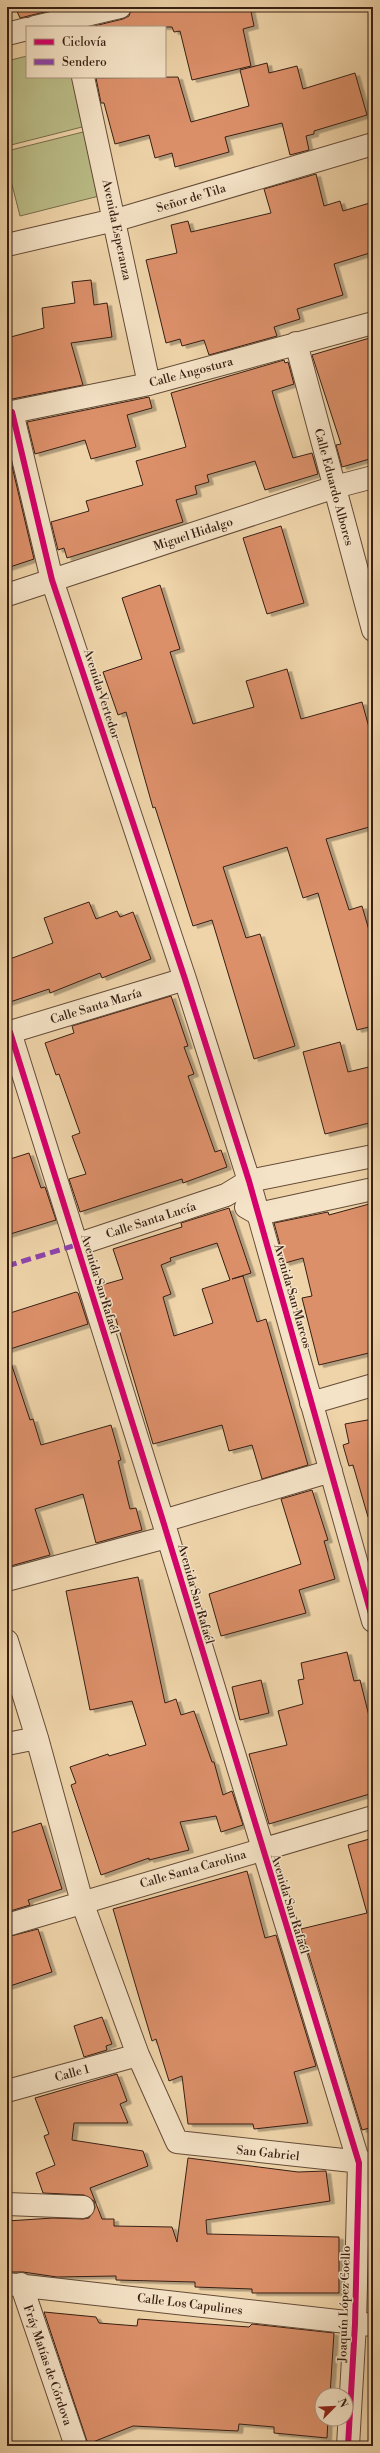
<svg xmlns="http://www.w3.org/2000/svg" width="380" height="2453" font-family="'Libre Bodoni',serif">
<style>
.green{fill:#babc87;stroke:#786e4d}
.building{fill:#dc906a;stroke:#371f13;fill-rule:evenodd;filter:url(#shadow)}
.lines{fill:none;stroke-linecap:round;stroke-linejoin:round}
.minor-casing{stroke:#654c38;stroke-width:24}
.minor{stroke:#f5e3c7;stroke-width:22}
.quiet{stroke:#8e44ad;stroke-width:5;stroke-dasharray:10 5;stroke-linecap:butt}
.cycleway-casing{stroke:#f5e3c7;stroke-width:8}
.cycleway{stroke:#d6006c;stroke-width:6}
.labels{text-anchor:middle;stroke-width:3;stroke-linejoin:round;paint-order:stroke}
.street-label{font-size:12px;fill:#371f13;stroke:#f5e3c7}
</style>
<defs>
<filter id="shadow"><feDropShadow dx="4.5" dy="2.5" stdDeviation="0" flood-color="#0004"/></filter>
</defs>
<rect width="100%" height="100%" fill="#efd4a9"/>
<filter id="stains"><feTurbulence type="fractalNoise" baseFrequency=".005" numOctaves="4"/><feColorMatrix values="0 0 0 0 .2 0 0 0 0 .09 0 0 0 0 .02 0 0 0 .5 -.17"/></filter>
<radialGradient id="worn" r=".72"><stop offset=".6" stop-color="#630" stop-opacity="0"/><stop offset="1" stop-color="#630" stop-opacity=".3"/></radialGradient>
<path class="green" d="M27,56v21h47l12,49 -79,20v-85z
M87,131l16,64 -83,21 -13,-51v-14z"/>
<path class="building" d="M15,7h50l-45,11z
M132,7h118l4,19 -11,3 8,37 -59,14 -12,-49 -6,1 -2,-5h-82l33,-8 6,-3z
M267,63l2,10 28,-7 6,23 52,-16 12,42 -53,16v3l-8,2 3,14 -19,5 -8,-32 -57,14 4,15 -54,15 -3,-14 -17,5 -6,-23 -34,9 -11,-41h-3l-5,-25 82,-1 13,45 58,-16 -9,-36z
M316,174l8,32 16,-5 3,10 30,-9v50l-39,12 9,31 -46,14 3,10 -26,8 3,9 -68,19 -5,-15 -22,6 -2,-7 -14,4 -20,-83 31,-7 -6,-28 17,-4 3,11 80,-19 -7,-24z
M91,280l3,25 13,-2 5,34 -41,6 12,42 -76,15v-62l37,-10 -2,-20 33,-5 -3,-21z
M373,337v121l-31,9 -6,-22 5,-1 -29,-89z
M284,360l1,3 3,-1 6,22 -22,7 6,20 15,47 19,-5 6,21 -53,16 -10,-29 -48,14 2,7 -14,4 2,8 -21,6 7,22 -116,36 -3,-10 -6,2 -7,-28 38,-11 -3,-10 57,-16 -7,-24 50,-14 -15,-54z
M149,397l3,11 -25,7 9,32 -45,12 -6,-19 -50,14 -8,-32z
M7,445l27,114 -27,9z
M281,526l23,77 -37,11 -24,-76z
M160,585l20,64 -10,3 23,72 61,-17 -8,-26 41,-12 14,50 61,-17 11,40v84l-47,13 23,71 13,-4 11,38v82l-16,4 -39,-137 -15,5 -16,-51 -64,20 23,71 14,-4 35,112 -41,13 -42,-139 -19,6 -38,-119 -2,1 -27,-96 -8,3 -15,-43 39,-13 -20,-61z
M89,902l7,17 21,-8 3,6 13,-5 18,47 -49,19 -2,-5 -50,20 -1,-4 -42,14v-43l46,-17 -9,-25z
M171,996l17,50 -4,1 10,27 -6,2 27,76 6,-2 6,17 -44,16 -1,-4 -102,33 -11,-33 17,-5 -14,-38 8,-3 -21,-59 -3,1 -11,-32 29,-10 -2,-7z
M340,1042l8,30 25,-6v56l-48,12 -22,-82z
M29,1153l12,35 4,-1 11,33 -49,15v-75z
M373,1203v149l-54,13 -17,-67 10,-2 -9,-38 -18,5 -11,-40 54,-11 1,3z
M229,1208l22,65 -19,6 11,-3 14,46 9,-3 42,146 -46,14 -10,-34 -23,6 -7,-26 -69,19 -38,-128 -3,1 -10,-32 21,-6 -10,-30 69,-22 -1,-4zM217,1243l13,37 -28,9 11,34 -39,13 -11,-39 8,-3 -10,-29 10,-4 -1,-3z
M76,1292l2,1 10,31 -81,26v-36z
M7,1363h4l19,57 3,-1 8,26 70,-20 10,35 -3,1 12,48 6,-1 6,22 -46,13 -13,-49 -48,15 15,46 -43,12z
M373,1419v97l-5,1 -15,-52 -4,1 -6,-21 6,-2 -4,-19z
M312,1490l16,50 -4,1 11,38 -36,11 7,23 -85,23 -12,-42 92,-30 -20,-65z
M138,1577l27,126 11,-4 5,16 13,-4 18,51h2l9,33 9,-4 11,34 -22,7 -5,-16 -36,6 9,28 -40,10v-2l-48,17 -30,-90 5,-2 -6,-16 38,-13 1,2 37,-11 -14,-44 -42,9 -24,-119z
M347,1652l7,29 6,-1 13,52v61l-104,31 -20,-70 38,-9 -9,-34 25,-7 -5,-24 6,-1 -3,-16z
M261,1680l8,33 -29,7 -8,-33z
M41,1823l21,66 -34,11 2,5 -23,7v-78z
M373,1838v289l-11,3 -61,-201 66,-16 -19,-68z
M247,1871l18,67 11,-3 40,131 -22,6 14,51 -54,6 -1,-5h-65l-6,-48 -13,5 -13,-42 -4,2 -39,-132z
M38,1929l14,43 -45,15v-50z
M102,2017l10,27 -6,2 1,4 -23,7 -10,-31z
M117,2074l10,27 -7,3 8,19h-54l-2,17 71,11 5,15 -58,22 12,31h12v7l58,1 5,15 11,-84 110,14 28,-1 4,30 -124,19 1,14 132,3v56h-87v-4l-57,-2v-5l-79,-2v-4l-59,1 -34,-5h-16v-51l46,-3 30,1 6,-1 6,-10 -1,-7 -10,-6 -41,-2 -7,-20 19,-8 -11,-29 5,-2 -14,-36z
M44,2312l52,5 3,6 38,3 1,-7 111,8 3,-3 82,9 -4,62h-8v24h6l-1,19 -53,-5v-6l-35,-3 -1,7 -105,-5 -45,18z"/>
<g class="lines">
<defs>
<path id="minor" d="M35,27l85,-20
M7,34l20,-5
M83,77l66,307
M7,245l116,-27 250,-74
M296,343l77,287
M12,412l40,168 133,399 64,202 124,440
M7,413l142,-29 224,-61
M7,595l328,-108 38,-10
M10,1032l153,489 196,642 -4,161 -7,122
M7,1033l178,-54
M246,1207l12,7 115,-25
M76,1245l150,-50 23,-14 124,-25
M311,1403l62,-18
M163,1521l168,-50
M7,1580l160,-43
M7,1641l30,97 45,164 56,153 39,87 194,21
M7,1744l30,-6
M7,1925l366,-108
M7,2091l131,-36
M7,2204l76,3
M7,2284l366,41
M21,2284l55,162"/>
</defs>
<use href="#minor" class="minor-casing"/>
<use href="#minor" class="minor"/>
<path class="quiet" d="M7,1266l69,-21"/>
<defs>
<path id="cycleway" d="M12,412l40,168 133,399 64,202 124,440
M10,1032l153,489 196,642 -4,161 -7,122"/>
</defs>
<use href="#cycleway" class="cycleway-casing"/>
<use href="#cycleway" class="cycleway"/>
</g>
<g class="labels">
<g class="street-label">
<text transform="translate(191 198) rotate(-17)" y="4">Señor de Tila</text>
<text transform="translate(117 230) rotate(78)" y="4">Avenida Esperanza</text>
<text transform="translate(191 372) rotate(-15)" y="4">Calle Angostura</text>
<text transform="translate(334 487) rotate(75)" y="4">Calle Eduardo Albores</text>
<text transform="translate(193 534) rotate(-18)" y="4">Miguel Hidalgo</text>
<text transform="translate(102 694) rotate(72)" y="4">Avenida Vertedor</text>
<text transform="translate(96 1006) rotate(-17)" y="4">Calle Santa María</text>
<text transform="translate(151 1220) rotate(-18)" y="4">Calle Santa Lucía</text>
<text transform="translate(100 1284) rotate(73)" y="4">Avenida San Rafaél</text>
<text transform="translate(293 1296) rotate(74)" y="4">Avenida San Marcos</text>
<text transform="translate(196 1594) rotate(74)" y="4">Avenida San Rafaél</text>
<text transform="translate(193 1869) rotate(-16)" y="4">Calle Santa Carolina</text>
<text transform="translate(290 1904) rotate(73)" y="4">Avenida San Rafaél</text>
<text transform="translate(72 2073) rotate(-15)" y="4">Calle 1</text>
<text transform="translate(268 2153) rotate(6)" y="4">San Gabriel</text>
<text transform="translate(190 2304) rotate(7)" y="4">Calle Los Capulines</text>
<text transform="translate(344 2304) rotate(-88)" y="4">Joaquín López Coello</text>
<text transform="translate(48 2365) rotate(71)" y="4">Fráy Matías de Córdova</text>
</g>
</g>
<rect width="380" height="2453" fill="none" stroke="#efd4a9" stroke-width="24"/>
<rect x="8" y="8" width="364" height="2437" fill="none" stroke="#371f13" stroke-width="2"/>
<rect x="12" y="12" width="356" height="2429" fill="none" stroke="#371f13"/>
<rect x="26" y="26" width="140" height="52" fill="#f5e3c7" stroke="#a9957f"/>
<rect x="34" y="39" width="20" height="6" fill="#d6006c" stroke="#a9957f"/>
<text x="62" y="46" font-size="12" fill="#371f13">Ciclovía</text>
<rect x="34" y="59" width="20" height="6" fill="#8e44ad" stroke="#a9957f"/>
<text x="62" y="66" font-size="12" fill="#371f13">Sendero</text>
<g transform="translate(334 2407) rotate(66)"><circle r="19" fill="#f5e3c7" stroke="#a9957f"/>
<path d="M0-3L7 15L0 10L-7 15Z" fill="#8f2418"/>
<text y="-6" font-size="11" font-weight="bold" text-anchor="middle" fill="#371f13">N</text>
</g>
<rect width="100%" height="100%" filter="url(#stains)"/>
<rect width="100%" height="100%" fill="url(#worn)"/>
</svg>
